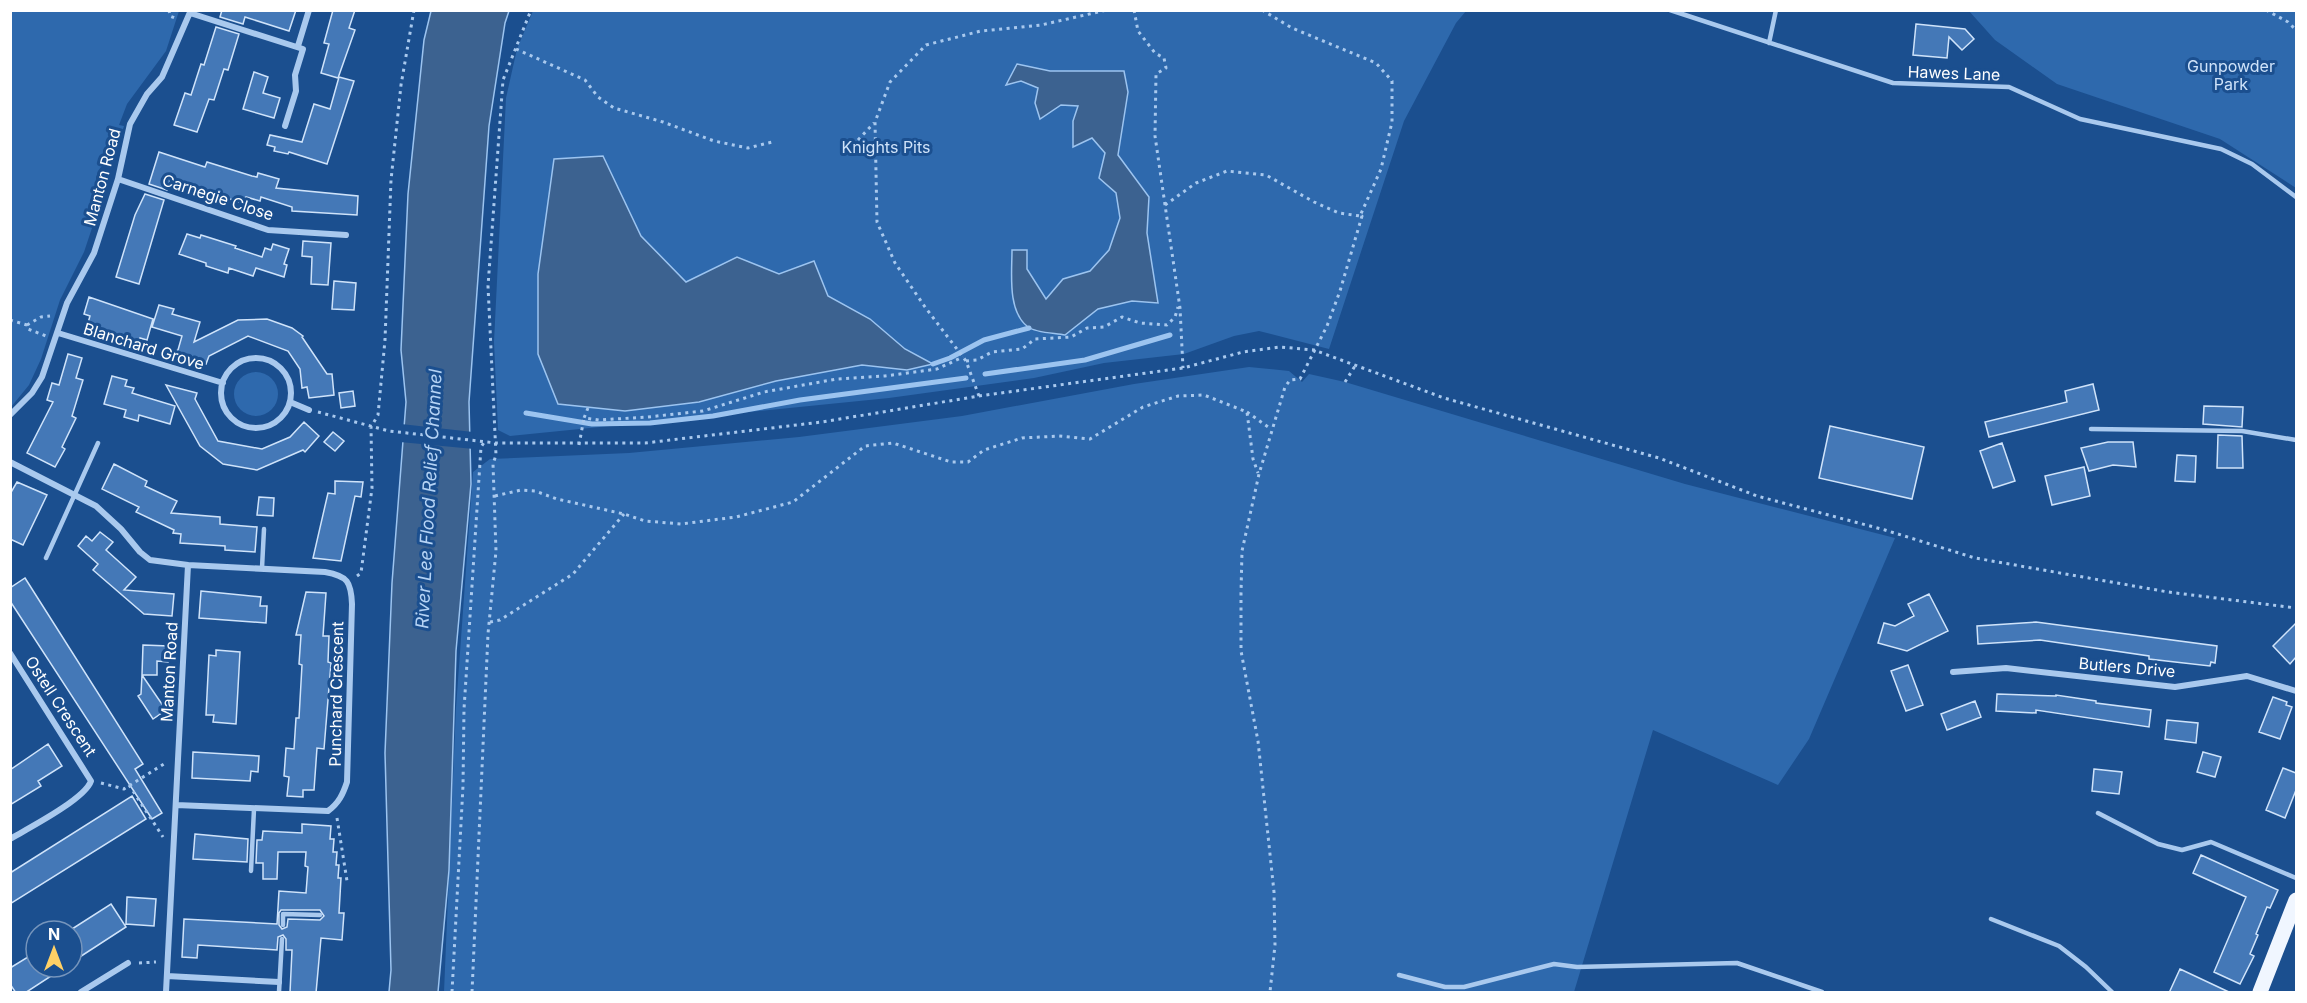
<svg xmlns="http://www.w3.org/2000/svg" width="2307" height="1003" font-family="Inter,sans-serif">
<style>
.green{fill:#2e69ad}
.water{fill:#3c6290;stroke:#9cc4f0;stroke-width:1.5}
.pier{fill:#1b4f8f}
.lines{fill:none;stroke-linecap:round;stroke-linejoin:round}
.stream{stroke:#9cc4f0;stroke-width:5}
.building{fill:#4478b7;stroke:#cfe3fa;stroke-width:1.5;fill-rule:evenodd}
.path{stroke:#a9c9ee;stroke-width:3;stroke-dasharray:3 4.5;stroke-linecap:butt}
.lane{stroke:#a9c9ee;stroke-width:4.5}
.street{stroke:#a9c9ee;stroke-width:6}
.primary{stroke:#f0f6ff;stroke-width:15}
.labels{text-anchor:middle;stroke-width:6;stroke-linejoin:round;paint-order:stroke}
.park-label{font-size:16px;fill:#cfe3fa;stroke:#1b4f8f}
.street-label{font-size:16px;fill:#fff;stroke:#1b4f8f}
.water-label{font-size:18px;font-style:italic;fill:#b5d3f5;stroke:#1b4f8f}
</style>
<rect width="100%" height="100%" fill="#1b4f8f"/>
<path class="green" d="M10,11h169l-13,40 -39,53 -8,21 5,1 -10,31 -14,11 -4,10 5,23 -17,51 -24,48 -19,59 -12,26 -18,22z
M533,11h933l-10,12 -52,98 -75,228 -70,-18 -25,5 -50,18 -80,9 -70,15 -145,20 -379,38 -12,-6 -4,-88 12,-244 11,-49z
M1969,11h327v177l-76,-49 -163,-55 -62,-44z
M1249,367l40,4 13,11 7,-8 36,8 340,102 210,54 -86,201 -31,46 -125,-55 -79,262h-1130l12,-284 17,-236 17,-13 139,-6 170,-16 163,-21 172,-32z
M234 394a22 22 0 1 1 44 0a22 22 0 1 1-44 0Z"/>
<path class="water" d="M431,11h78l-4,12 -16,103 -20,276 2,82 -15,167 -7,219 -11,122h-49l2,-22 -6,-217 7,-170 14,-181 -5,-52 7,-156 16,-154z
M1017,64l33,7h74l4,21 -10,63 31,42 -2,36 11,70 -26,-2 -34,8 -33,26c-10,-2 -29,-2 -37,-8 -21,-16 -16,-54 -16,-77h15v19l19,30 17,-20 27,-8 19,-21 11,-32 -4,-25 -17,-15 6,-25 -13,-15 -19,9v-26l5,-15 -17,-1 -21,14 -5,-16 3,-15 -17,-7 -15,4z
M603,156l38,80 45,46 51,-25 42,17 35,-13 14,35 42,23 35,30 28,15 -26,6 -45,-5 -86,16 -77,21 -74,9 -67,-7 -20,-50v-80l16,-115z"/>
<path class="pier" d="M401,424l72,8 1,17 -74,-7z"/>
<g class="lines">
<path class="stream" d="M933,364l17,-6 34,-18 45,-12
M985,374l100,-14 85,-25
M526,413l66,11 58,-1 63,-7 87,-16 166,-22"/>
</g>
<path class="building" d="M222,10h74l-7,21 -44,-14 -2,7 -23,-7z
M333,10h22l-6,18 6,2 -17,48 -17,-5 8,-29 -5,-1z
M1916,24l49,5 9,10 -12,11 -13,-13 -2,21 -34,-3z
M216,27l23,7 -11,36 -4,-1 -10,31 -5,-1 -12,33 -23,-7 11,-32 6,2 10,-31 3,1z
M254,72l14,5 -5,16 17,5 -6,20 -31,-9z
M339,77l15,4 -27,83 -38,-12 -1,2 -14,-3 1,-4 -8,-2 3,-10 32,7 12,-38 16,5z
M159,152l46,15 2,-5 45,14 5,1 1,-4 21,6 -3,9 82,8 -1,19 -65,-4v-4l-31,-10 -1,4 -14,-4 -3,6 -73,-22 -3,9 -18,-6z
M145,194l19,6 -25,84 -23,-7 19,-62z
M187,234l13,4 1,-3 35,11 -1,2 27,9 3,-9 6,2 2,-6 16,5 -5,15 3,1 -3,12 -28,-9 -3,8 -24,-8 -1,5 -22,-7v-3l-27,-9z
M303,241l28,2 -3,42 -17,-1 1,-27 -10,-1z
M334,281l22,2 -2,27 -22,-1z
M89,297l64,22 -6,21 -7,-2 -2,5 -51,-17 3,-10 -6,-2z
M159,305l15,4 -2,5 28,8 -6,20 44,-22 29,-1 25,9 11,8 -1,1 25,37h5l2,21 -25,3 -2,-11 -5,1 -2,-19 -12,-18 -40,-15 -39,20 -3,8 -35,-10 7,-4 4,-14 -30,-9z
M68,354l14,4 -6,20 7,2 -11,36 4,2 -14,29 3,2 -10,18 -28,-14 26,-51 -6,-2 5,-17 7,2z
M112,376l15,4 -2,6 9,2 -2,5 43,13 -5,18 -31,-9 -1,6 -14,-4 2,-7 -22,-6z
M2093,384l6,26 -110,27 -4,-15 82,-20 -2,-11z
M166,385l31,8 -2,6 23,42 44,8 28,-12 14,-15 15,14 -14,16 -2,-2 -46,20 -34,-6 -23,-18z
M353,391l2,15 -14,2 -2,-15z
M2204,406l39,1 -1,20 -39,-3z
M1830,426l94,21 -12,52 -93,-21z
M333,432l11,9 -9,10 -11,-9z
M2218,435l24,1 1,32h-26z
M2108,442h25l3,25 -23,-2 -24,6 -8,-23z
M2002,443l13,38 -22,7 -13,-37z
M2177,455l19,1 -1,26 -20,-1z
M114,464l33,17 -2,5 32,15 -6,12 49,4v7l37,3 -2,25 -30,-2v-4l-45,-3 1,-9 -8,-1 1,-3 -38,-18 3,-5 -37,-18z
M2084,467l6,29 -38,9 -7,-29z
M335,481l28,1 -2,15 -6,-1 -14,65 -28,-3 15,-65 7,1z
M17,482l30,13 -24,50 -13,-6v-45z
M259,497l15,1 -1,18 -16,-1z
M100,532l13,10 -7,8 30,27 -12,13 50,4 -2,22 -28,-2 -51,-44 5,-6 -20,-18 8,-10 6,5z
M25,578l118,186 -8,5 27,44 -10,6 -142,-218v-13z
M201,591l60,6 -1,9h7l-1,17 -67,-5z
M306,592l20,1 -3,43h6l-1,26 3,1 -7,86 -7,-1 -3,42h-11v7l-16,-1 2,-19 -5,-1 2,-28 8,1 2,-31h3l3,-53 -3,-1 2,-29h-5z
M1929,594l19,37 -41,20 -29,-8 6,-20 11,3 19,-10 -6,-12z
M2036,622l181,24 -2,17 -4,-1 -1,4 -61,-7v-3l-109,-16 -62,4 -1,-18z
M2296,623v34l-6,7 -17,-18z
M143,645l26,1 -1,16 -11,-1v14h-15z
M216,650l24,2 -4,72 -23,-2 1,-7h-8l3,-60 7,1z
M1908,665l15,40 -17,6 -15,-40z
M142,675l24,35 -13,9 -15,-23 3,-2z
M1997,694l59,2v-1l40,6v2l55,7 -2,17 -113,-17v3l-40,-2z
M2273,697l14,5 -1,3 6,2 -12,32 -21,-7z
M1975,701l6,16 -34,13 -6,-16z
M2167,720l31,3 -2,20 -31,-4z
M48,744l14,22 -24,15 3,5 -31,19v-35z
M193,752l66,4 -1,16 -7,-1 -1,10 -58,-3z
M2203,752l18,5 -6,20 -18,-5z
M2283,768l13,5v17l-11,28 -19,-8z
M2094,769l28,3 -3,22 -27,-3z
M132,796l14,23 -136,85v-31z
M302,824l29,2 -1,13h4l-1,13h4l-1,13h3l-1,13h3l-2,35h5l-2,27 -21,-2 -5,55h-26l2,-43h-6v-11l-3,-4 -5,2 -1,13 -79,-5 -1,13 -15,-1 2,-38 93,5 2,-33 27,2 2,-26 -3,-1 1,-14h-28l-1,27h-14v-16h-7l1,-23h5l1,-9 39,2zM281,910h39l4,6 -4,4 -32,-1 -1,8 -5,2 -3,-4v-12z
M195,834l53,5 -1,23 -54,-3z
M2201,855l77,35 -8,18 -3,-1 -11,27 2,1 -8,19 4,2 -14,28 -26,-12 32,-75 -53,-24z
M127,897l29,2 -2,27 -28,-2z
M111,904l15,23 -54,35v-33z
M36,952v15h29l-40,26h-9l-6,-9v-16z
M2180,969l51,24h-62z"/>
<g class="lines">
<path class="path" d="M169,10l1,6 7,3
M1134,10l4,21 17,22 9,5 2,10 -10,6 -1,62 25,172 3,60
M1262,10l30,18 84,35 16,18v41l-11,47 -21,47h2l-22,75 -13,35 -27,53 -10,1 -5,7 -26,87 -17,77 -1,42v58l17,90 16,151 1,53 -5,47
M2266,10l22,12 8,8
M516,49l69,31 13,17 16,11 49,14 51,19 34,7 24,-6
M858,140l16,-17
M1165,205l31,-22 31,-12 39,4 48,27 25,11 21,3
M10,320l17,5 1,4 18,7
M27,325l14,-8 9,-1
M966,361l11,-1 15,-8 30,-3 13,-10 36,-2 16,-9 17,-1 18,-10 18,6 27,2 8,-8 3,-10
M1345,382l10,-16
M979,396l-13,-35 -41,-54 -30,-44 -18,-41 -2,-100 15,-40 36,-37 55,-14 60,-6 66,-15
M588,408l-4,10 15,2 49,-3 55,-6 61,-19 73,-13 48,-3 52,-7 26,-12
M318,412l71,19 107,12h149l177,-21 157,-26 204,-28 60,-16 37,-5 34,3 130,48 215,60 98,38 128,34 90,28 193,34 128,16
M1247,412l24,17
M579,445l5,-27
M495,496l26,-6 14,1 22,8 67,15 21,7 36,3 55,-7 57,-15 72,-56 28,-3 58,19h17l16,-12 38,-12 37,-2 31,3 53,-32 35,-11 26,-1 43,17 6,47 5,14
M357,576l4,-3 11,-85 -1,-61 7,-12 7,-75 6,-160 10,-95 13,-75
M490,622l10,-2 73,-46 51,-60
M101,783l23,6 43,-27
M129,785l34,52
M337,818l10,63
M139,963l17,-1
M452,992l11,-206 1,-77 17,-262 4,-6
M472,992l16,-358 8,-83 -3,-87 3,-9 -8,-169 15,-206 28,-70"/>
<path class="lane" d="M1670,10l223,73 116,4 71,32 141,30 31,15 44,33
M1769,43l7,-33
M2091,429l151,2 54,9
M46,558l52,-115
M262,568l2,-39
M2098,813l60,31 24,6 29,-8 85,36
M251,871l3,-62
M1991,919l68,27 27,21 26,25
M283,925v-11l37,1
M1399,975l46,12h19l90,-23 23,3 160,-4 85,29
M279,992l3,-53"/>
<path class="street" d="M190,13l113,36 -8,26 1,16 -11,35
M298,46l11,-36
M118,179l150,51 78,5
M58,333l165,50
M221 393a35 35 0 1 1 70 0a35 35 0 1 1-70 0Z
M290,402l19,8
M10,415l22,-22 10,-16 25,-74 27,-50 24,-74 12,-55 17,-30 15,-17 29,-67
M10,462l86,44 25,23 19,23 10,8 38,5 -22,427
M10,653l81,128c-6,18 -62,47 -81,58
M1953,672l53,-4 169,19 72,-11 49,15
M176,805l152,6c11,-8 15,-17 19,-29l5,-178c-1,-22 -4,-28 -27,-32l-137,-7
M167,976l112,6
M81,992l47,-29"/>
<path class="primary" d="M2260,992l36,-92"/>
</g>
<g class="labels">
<g class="park-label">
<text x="2231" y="72">Gunpowder<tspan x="2231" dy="18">Park</tspan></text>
<text x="886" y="153">Knights Pits</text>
</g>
<g class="street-label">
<text transform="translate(1954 73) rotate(2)" y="6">Hawes Lane</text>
<text transform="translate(102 177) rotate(-75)" y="6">Manton Road</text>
<text transform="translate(218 197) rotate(18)" y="6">Carnegie Close</text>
<text transform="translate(144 346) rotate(17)" y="6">Blanchard Grove</text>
<text transform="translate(2127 667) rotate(5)" y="6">Butlers Drive</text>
<text transform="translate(169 672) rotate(-87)" y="6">Manton Road</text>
<text transform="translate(336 694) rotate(-89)" y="6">Punchard Crescent</text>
<text transform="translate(61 706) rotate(57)" y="6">Ostell Crescent</text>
</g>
<g class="water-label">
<text transform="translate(429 499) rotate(-87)" y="6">River Lee Flood Relief Channel</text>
</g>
</g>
<rect width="2307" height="1003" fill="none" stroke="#ffffff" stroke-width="24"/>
<g transform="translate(54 949)"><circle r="28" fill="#1b4f8f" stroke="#7695bc" stroke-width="1.5"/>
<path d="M0-4.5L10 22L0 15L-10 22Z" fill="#ffd166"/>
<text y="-9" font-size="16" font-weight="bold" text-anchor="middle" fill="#ffffff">N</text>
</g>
</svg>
